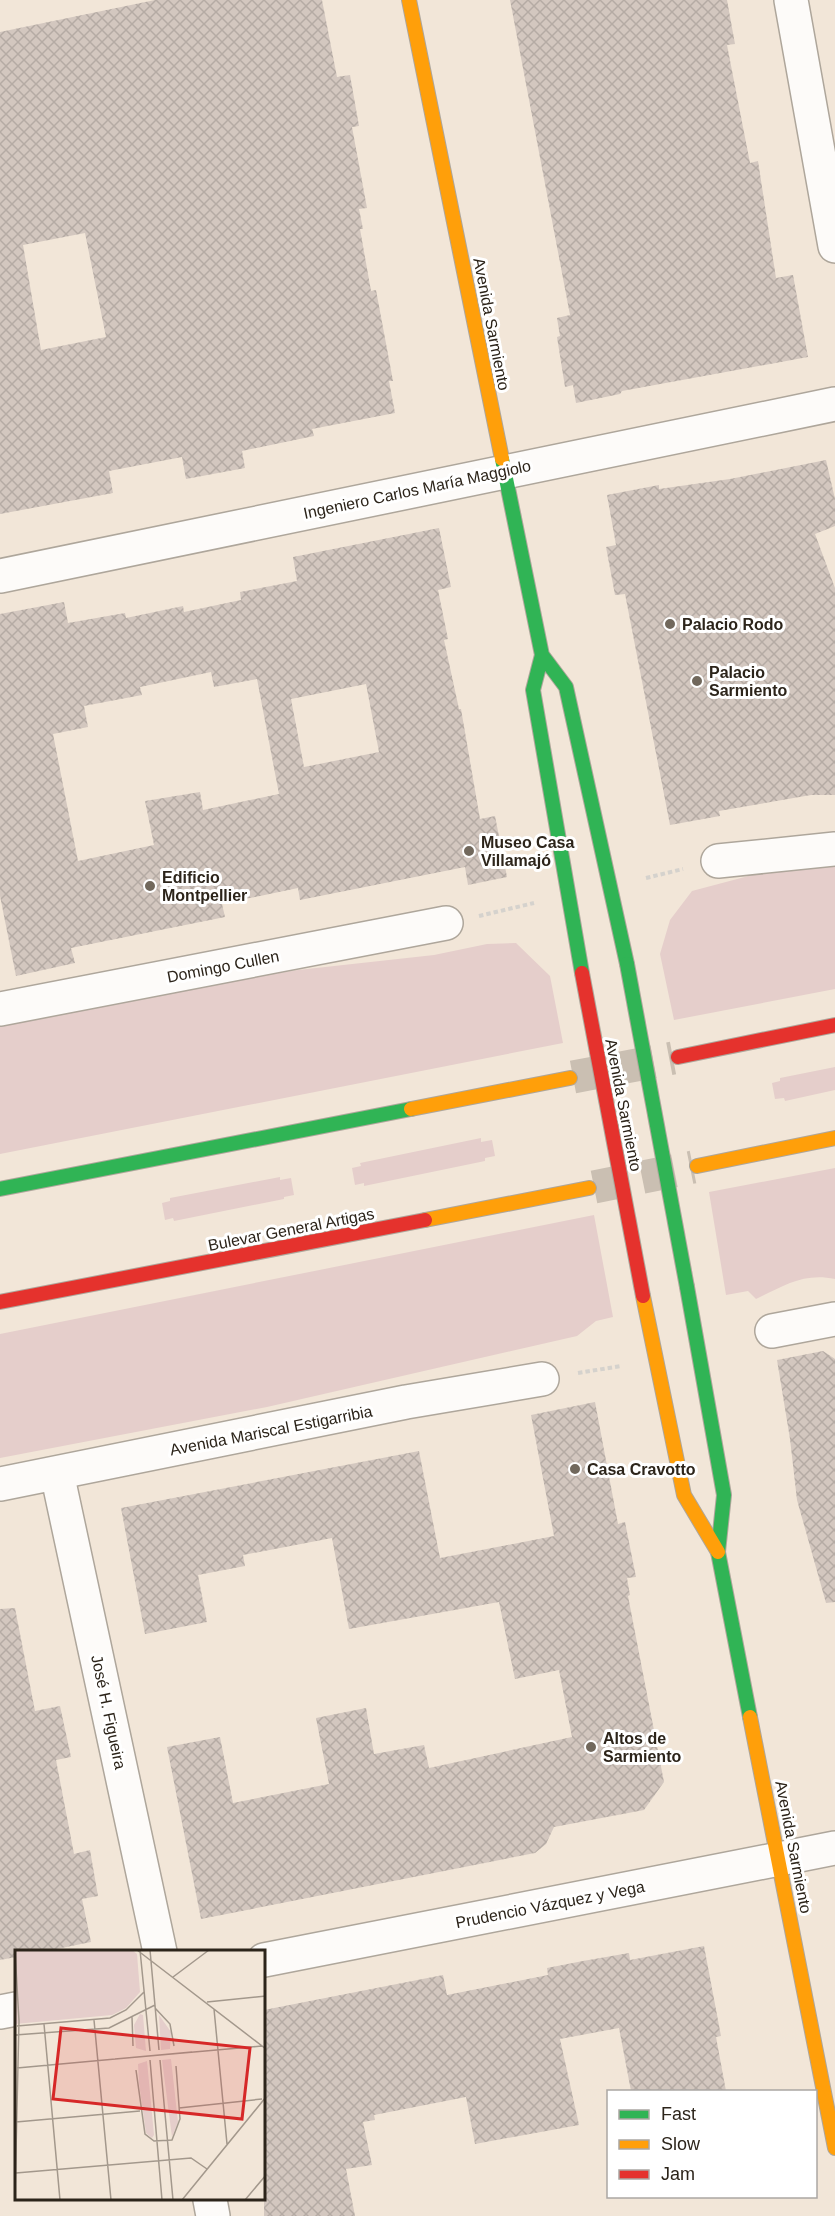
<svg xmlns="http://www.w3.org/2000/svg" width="835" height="2216" font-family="Helvetica,sans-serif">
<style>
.green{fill:#e5cecb}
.building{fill:url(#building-cross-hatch);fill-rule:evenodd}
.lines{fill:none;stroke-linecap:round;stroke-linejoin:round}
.secondary-tunnel{stroke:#cabfb2;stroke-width:33;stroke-dasharray:33 16;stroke-linecap:butt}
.street-casing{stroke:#aea69b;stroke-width:36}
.fast-casing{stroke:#aea69b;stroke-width:16}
.slow-casing{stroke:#aea69b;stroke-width:16}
.jam-casing{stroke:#aea69b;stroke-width:16}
.path{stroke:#d5d2cd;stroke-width:4;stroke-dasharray:4.5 3;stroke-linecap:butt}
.street{stroke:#fdfbf9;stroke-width:33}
.fast{stroke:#30b455;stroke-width:14}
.slow{stroke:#ff9f0a;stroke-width:14}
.jam{stroke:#e5322d;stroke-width:14}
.fast-bridge-casing{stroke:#aea69b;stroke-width:16;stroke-linecap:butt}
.jam-bridge-casing{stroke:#aea69b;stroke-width:16;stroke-linecap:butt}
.fast-bridge{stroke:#30b455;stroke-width:14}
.jam-bridge{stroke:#e5322d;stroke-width:14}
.poi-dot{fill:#71685c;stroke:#fff;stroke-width:2}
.labels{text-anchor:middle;stroke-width:6;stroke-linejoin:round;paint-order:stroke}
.street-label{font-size:16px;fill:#2c241a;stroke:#fff}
.poi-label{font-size:16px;font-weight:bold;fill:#2c241a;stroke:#fff;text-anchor:start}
.inset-road{fill:none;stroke:#a3988c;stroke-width:1.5}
.view{fill:#d62828;fill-opacity:0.15;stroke:#d62828;stroke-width:3}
.inset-edge{fill:none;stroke:#2c241a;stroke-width:3}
</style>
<defs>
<pattern id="building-cross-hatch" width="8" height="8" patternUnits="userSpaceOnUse" patternTransform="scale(1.5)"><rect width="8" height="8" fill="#d3c7bf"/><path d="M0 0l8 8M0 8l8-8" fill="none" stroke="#b5aba4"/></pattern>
</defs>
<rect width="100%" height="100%" fill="#f2e6d8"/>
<path class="green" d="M835,863v126l-161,31 -14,-66 10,-34 22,-29 64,-17z
M516,943l34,33 13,67 -563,111v-130l39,-11 259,-43 136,-15 53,-11z
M835,1067v23l-50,11 -1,-3 -9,1 -3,-16 8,-2v-3z
M481,1138v4l11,-2 3,16 -10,2v3l-121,25v-3l-9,2 -3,-17 9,-2 -1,-3z
M835,1168v111c-31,-7 -52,7 -79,20l-8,-8 -22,4 -17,-103z
M280,1177v3l11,-2 3,17 -10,2v2l-110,22 -1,-3 -8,2 -3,-17 8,-2v-3z
M594,1215l19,102 -17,4 -19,15 -310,71 -267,51v-124z"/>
<path class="building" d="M155,0h167l15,77 13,-2 9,51 -7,1 15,81 -8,1 4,20h-3l11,62 5,-1 17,91h-4l6,32 -83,16 2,7 -72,15 3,17 -59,11 -4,-22 -73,14 4,22 -113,21v-482zM85,233l21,104 -65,13 -18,-105z
M510,0h217l8,44 -8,1 23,118 8,-2 18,117 17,-3 15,82 -186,34 -2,3 -44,9 -3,-18 -8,2 -8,-50 3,-1 -3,-18 13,-3z
M826,460l9,39v27l-20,8 20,54v207h-24l-92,16 1,5 -50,9 -45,-231 -10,1 -9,-48 10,-2 -9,-50 52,-10v4l71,-10z
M439,528l12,59 -13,3 10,49 -4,1 15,69h2l19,110 15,-3 12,61 -39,8 -3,-18 -165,33 -2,-12 -76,16 3,13 -154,31 4,15 -59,13 -16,-80v-282l64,-12 4,21 57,-10 1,5 57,-12 1,6 57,-12 -1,-8 57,-11 -4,-24zM211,672l3,15 43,-8 22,115 -76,16 -3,-18 -55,9 9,44 -76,16 -25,-127 35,-7 -4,-21 58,-11 -2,-8zM366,684l13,68 -75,15 -13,-68z
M823,1351l12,8v243l-9,1 -29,-103 -7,-61 -13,-79z
M595,1402l23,122 7,-2 11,55 -9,1 3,17 -2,1 36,186 -20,28 -90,17 -8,17 -11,9 -334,66 -34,-172 53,-10 13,66 96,-19 -13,-66 50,-10 8,46 50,-9 5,23 143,-31 -13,-67 -44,9 -16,-77 -150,27 -17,-91 -89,17 2,11 -47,9 9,47 -62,12 -24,-126 298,-57 21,107 114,-22 -23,-121z
M15,1608l20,103 25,-5 11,51 -15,3 18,94 16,-4 8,46 -16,3 9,43 -49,10h-26v5l-16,3v-351z
M704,1946l17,90 -5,1 10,54h-95l-12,-63 -59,11 19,86 -104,19 -9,-47 -92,18 1,5 -12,2 9,43 -26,4 9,47h-91v-206l179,-35 4,20 101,-20 -1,-7 36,-7 46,-8 1,7z"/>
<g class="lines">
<path class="secondary-tunnel" d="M573,1077l100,-19
M594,1187l99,-20"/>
<defs>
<path id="street" d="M791,0l44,246
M0,576l835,-172
M718,861l117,-12
M0,1009l446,-86
M772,1331l63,-12
M57,1473l103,479
M0,1484l406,-82 136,-23
M264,1960l571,-112
M0,2012l16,-3
M210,2200l3,16"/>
<path id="fast" d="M502,459l40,196 24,32 61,277
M542,655l-9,35 49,283
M0,1189l411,-80
M687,1287l37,208 -6,57 32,165"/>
<path id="slow" d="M409,0l93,459
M411,1109l159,-31
M697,1166l138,-28
M425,1220l164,-32
M643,1296l41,199 34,57
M750,1717l85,431"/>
<path id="jam" d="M678,1057l157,-32
M0,1302l425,-82"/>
</defs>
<use href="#street" class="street-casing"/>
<use href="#fast" class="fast-casing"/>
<use href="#slow" class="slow-casing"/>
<use href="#jam" class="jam-casing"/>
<path class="path" d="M646,878l37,-9
M479,916l55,-13
M578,1373l43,-7"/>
<use href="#street" class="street"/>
<use href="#fast" class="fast"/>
<use href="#slow" class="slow"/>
<use href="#jam" class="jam"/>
<defs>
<path id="fast-bridge" d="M627,964l60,323"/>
<path id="jam-bridge" d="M582,973l61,323"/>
</defs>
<use href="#fast-bridge" class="fast-bridge-casing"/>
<use href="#jam-bridge" class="jam-bridge-casing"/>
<use href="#fast-bridge" class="fast-bridge"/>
<use href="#jam-bridge" class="jam-bridge"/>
</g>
<g class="poi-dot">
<circle cx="670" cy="624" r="6"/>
<circle cx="697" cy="681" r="6"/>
<circle cx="469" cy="851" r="6"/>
<circle cx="150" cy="886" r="6"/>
<circle cx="575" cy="1469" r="6"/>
<circle cx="591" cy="1747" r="6"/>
</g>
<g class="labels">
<g class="street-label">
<text transform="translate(492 324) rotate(79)" y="6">Avenida Sarmiento</text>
<text transform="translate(417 489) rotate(-12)" y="6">Ingeniero Carlos María Maggiolo</text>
<text transform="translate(223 966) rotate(-11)" y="6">Domingo Cullen</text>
<text transform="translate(624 1105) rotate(79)" y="6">Avenida Sarmiento</text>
<text transform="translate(291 1229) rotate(-11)" y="6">Bulevar General Artigas</text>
<text transform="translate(271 1430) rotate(-11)" y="6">Avenida Mariscal Estigarribia</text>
<text transform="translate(109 1712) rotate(78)" y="6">José H. Figueira</text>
<text transform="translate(794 1847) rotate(79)" y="6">Avenida Sarmiento</text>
<text transform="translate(550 1904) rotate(-11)" y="6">Prudencio Vázquez y Vega</text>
</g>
<g class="poi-label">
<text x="682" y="630">Palacio Rodo</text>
<text x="709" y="678">Palacio<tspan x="709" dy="18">Sarmiento</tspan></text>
<text x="481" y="848">Museo Casa<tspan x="481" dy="18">Villamajó</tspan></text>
<text x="162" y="883">Edificio<tspan x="162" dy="18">Montpellier</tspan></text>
<text x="587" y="1475">Casa Cravotto</text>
<text x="603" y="1744">Altos de<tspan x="603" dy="18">Sarmiento</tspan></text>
</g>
</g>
<g transform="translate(15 1950)">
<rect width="250" height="250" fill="#f2e6d8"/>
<path d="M125,64l3,1 3,36 -10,-3 -2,-23zM144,65l12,17 -1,17 -9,1zM156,109l7,63 -6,15 -10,-77zM132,111l7,74 -2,3 -6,-5 -7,-50 -1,-19z" fill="#e5cecb"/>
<path d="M0,0h117l5,4 3,38 -14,16 -14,7 -97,9z" fill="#e5cecb"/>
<path class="inset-road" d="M122,0l129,99M125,0l10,101M135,0l9,100M0,1l4,70 -4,174M158,27l36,-27M192,52l59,-6M140,58l15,16 4,22M199,59l13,135M117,67l1,29M79,70l17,180M29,74l16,176M2,76l93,-8 16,-8 18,-18M0,85l94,-7 46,-23M100,109l147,-13M135,110l12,140M145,110l13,140M2,118l175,-16M121,120l9,64 9,7 18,-1 8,-21 -4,-53M164,158l83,-9M1,172l124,-11M1,223l175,-15 16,11M167,250l84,-103M230,250l21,-25"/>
<path class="view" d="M46,78l189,20 -8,71 -189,-20z"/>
<rect width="250" height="250" class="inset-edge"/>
</g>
<rect x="607" y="2090" width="210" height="108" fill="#ffffff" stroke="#aba7a3" stroke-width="1.5"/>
<rect x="619" y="2110" width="30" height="9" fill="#30b455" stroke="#aba7a3" stroke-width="1.5"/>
<text x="661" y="2120" font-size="18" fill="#2c241a">Fast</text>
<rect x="619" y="2140" width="30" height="9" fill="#ff9f0a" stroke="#aba7a3" stroke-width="1.5"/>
<text x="661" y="2150" font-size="18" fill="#2c241a">Slow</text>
<rect x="619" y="2170" width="30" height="9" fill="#e5322d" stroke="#aba7a3" stroke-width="1.5"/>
<text x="661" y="2180" font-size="18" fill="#2c241a">Jam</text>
</svg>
